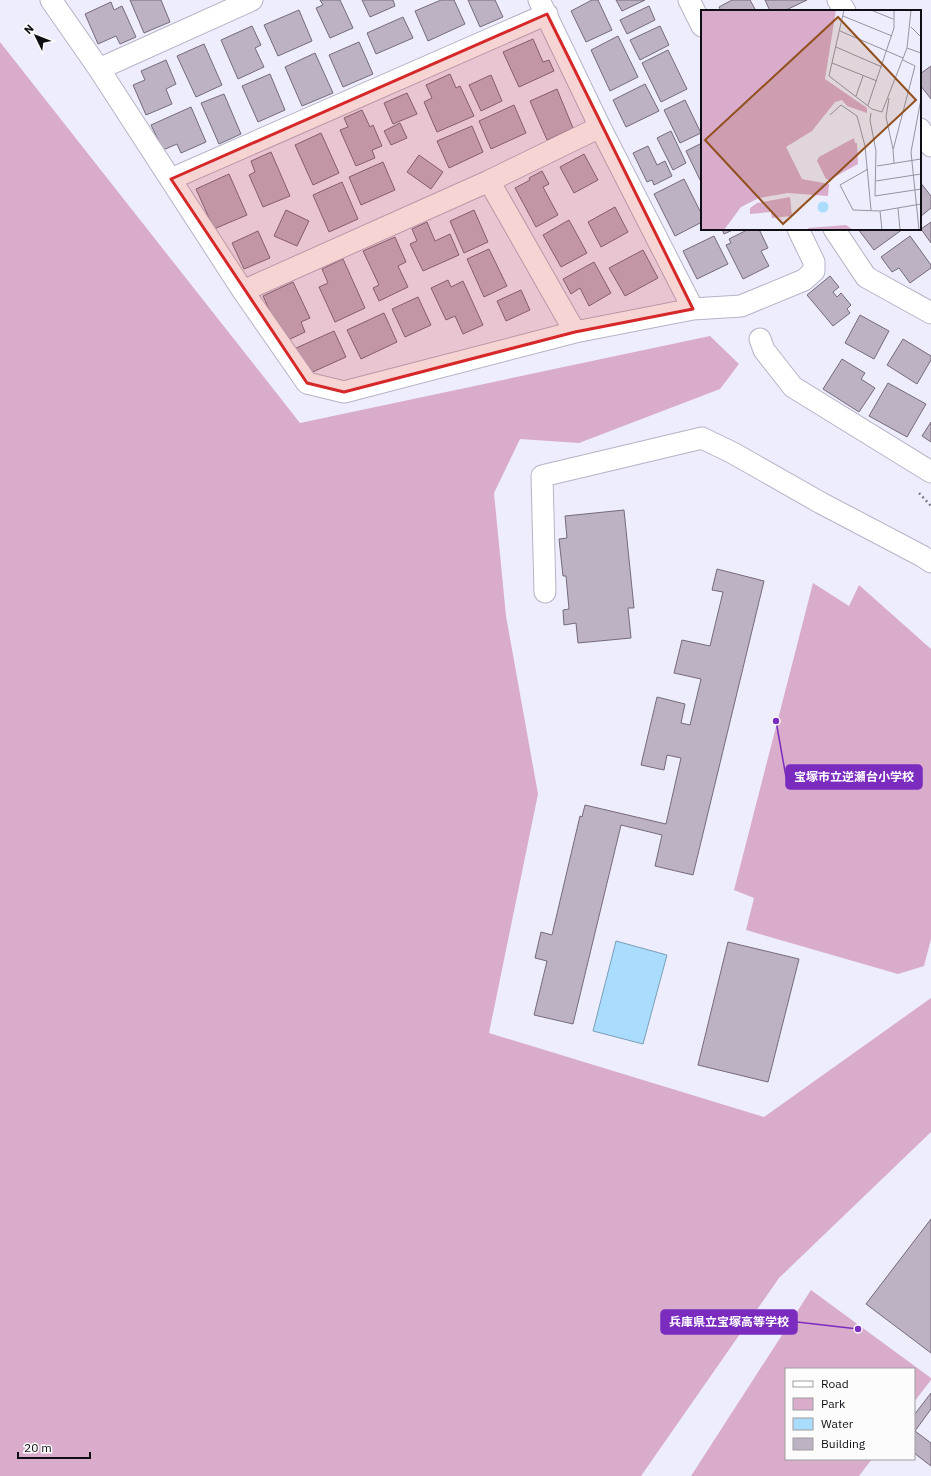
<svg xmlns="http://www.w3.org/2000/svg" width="931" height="1476" font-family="'IBM Plex Sans','Noto Sans JP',sans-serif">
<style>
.green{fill:#d9accb}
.water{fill:#aadcfd;stroke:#7b9eb7}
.building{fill:#bdb2c3;stroke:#746a7a}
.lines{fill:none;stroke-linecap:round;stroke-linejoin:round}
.minor-casing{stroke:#b5b3c7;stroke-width:23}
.path{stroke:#81818c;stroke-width:2.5;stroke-dasharray:2 3;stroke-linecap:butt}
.minor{stroke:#fff;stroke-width:21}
.marked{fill:#d62828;fill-opacity:0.2;stroke:#d62828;stroke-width:3;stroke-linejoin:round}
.inset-road{fill:none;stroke:#9494a0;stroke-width:1}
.view{fill:#92501e;fill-opacity:0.15;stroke:#92501e;stroke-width:2}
.inset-edge{fill:none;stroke:#0e0e14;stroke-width:2}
.leader{fill:none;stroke:#7b2cbf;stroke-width:1.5}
.callout-dot{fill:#7b2cbf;stroke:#fcfcfc;stroke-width:1.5}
.callout{fill:#7b2cbf;stroke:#7b2cbf;stroke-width:1.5}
.callout-label{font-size:12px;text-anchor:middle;font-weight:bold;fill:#fff}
</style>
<rect width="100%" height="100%" fill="#eeedfd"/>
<path class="green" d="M0,42l300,381 410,-87 29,28 -19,25 -141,54 -59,-4 -26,54 12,123 32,178 -49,239 275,84 167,-119v134l-152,146 -138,198h-641z
M813,583l36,23 10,-21 72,64v290l-7,27 -26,8 -152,-44 8,-32 -20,-8z
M811,1290l120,88v2l-17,22v-33h-128v90h86l-13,17h-168z"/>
<path class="water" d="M616,941l51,14 -24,89 -50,-13z"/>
<path class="building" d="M130,0h31l9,22 -26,11z
M320,0h20l13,28 -23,10 -14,-30 7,-3z
M362,0h31l2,6 -25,11z
M441,0h13l11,24 -37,17 -13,-30z
M468,0h27l8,17 -23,10z
M592,0h6l14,30 -26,12 -15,-31z
M616,0h29l-23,11z
M732,0h18l6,11h-35l-2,-4z
M765,0h42l-23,11h-14z
M111,2l3,8 8,-4 14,31 -16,7 -4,-8 -18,8 -13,-30z
M649,6l6,14 -28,14 -7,-14z
M299,10l13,31 -34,15 -14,-31z
M403,17l10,21 -37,16 -9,-21z
M252,26l9,19 -6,3 9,19 -26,12 -17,-39z
M660,26l9,19 -29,15 -10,-20z
M618,36l20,41 -28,14 -19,-41z
M533,39l10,23 6,-2 5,11 -35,16 -16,-35z
M359,42l14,32 -30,13 -14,-32z
M204,44l18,41 -26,12 -19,-41z
M668,50l19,39 -26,13 -19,-39z
M315,53l18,40 -31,13 -17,-39z
M166,60l10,24 -10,5 6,15 -26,11 -13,-30 12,-5 -4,-9z
M931,66v33l-11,-14v-11z
M270,74l15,36 -27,12 -16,-36z
M450,74l6,14 4,-2 14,30 -37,16 -13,-30 8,-4 -6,-13z
M491,75l11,26 -21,10 -12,-26z
M645,84l14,27 -33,16 -13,-27z
M557,89l16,39 -26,12 -17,-39z
M407,93l10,21 -24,10 -9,-21z
M224,94l17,40 -22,10 -18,-41z
M685,100l16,33 -21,10 -16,-33z
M514,105l12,28 -35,16 -12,-28z
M191,107l15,35 -25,11 -4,-9 -14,6 -12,-25z
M362,110l8,17 3,-2 9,21 -10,4 3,8 -19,8 -16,-36 8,-3 -4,-9z
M400,123l7,15 -16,7 -7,-14z
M472,126l11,26 -34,16 -12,-27z
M671,131l15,32 -13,7 -16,-32z
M321,133l18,40 -26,12 -18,-40z
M702,143v41l-16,-33z
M648,146l9,19 8,-4 7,15 -18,9 -2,-5 -5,2 -14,-29z
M271,152l19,44 -27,11 -14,-32 6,-3 -4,-11z
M584,154l14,26 -24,13 -14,-26z
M419,155l24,17 -12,17 -24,-17z
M383,162l12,28 -34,15 -12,-28z
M542,171l7,13 -6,3 15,28 -22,12 -21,-39 15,-8 -1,-2z
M229,174l18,41 -33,14 -18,-40z
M684,179l18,36v7l-27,14 -21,-42z
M342,182l16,37 -29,13 -16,-37z
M920,182l11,14v12l-11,9z
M615,207l13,25 -27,15 -13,-25z
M286,210l23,11 -12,25 -23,-10z
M474,210l14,32 -24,11 -14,-32z
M569,220l18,33 -26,14 -18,-32z
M427,222l8,19 15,-7 9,21 -36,16 -13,-27 7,-3 -5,-12z
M931,222v21l-10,-14z
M722,229h13l-11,5z
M749,229h10l9,19 -7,3 8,15 -26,13 -17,-34 5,-2 -2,-4z
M858,229h45l-29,21z
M258,231l12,27 -26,11 -12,-26z
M714,236l14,28 -31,15 -14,-28z
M910,236l21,29v3l-21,15 -11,-15 -7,4 -11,-15z
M395,237l11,25 -8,4 10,21 -29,14 -6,-13 6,-3 -16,-34z
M489,249l18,37 -23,11 -17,-38z
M643,250l15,28 -33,18 -16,-28z
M343,259l22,49 -30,14 -16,-35 9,-4 -6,-14z
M594,262l17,31 -22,13 -9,-18 -9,6 -8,-15z
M830,276l9,11 -6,5 4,5 4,-4 10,12 -4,4 3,4 -17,13 -26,-31z
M448,280l3,7 12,-6 20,44 -20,9 -8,-18 -9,4 -15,-32z
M293,282l17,36 -9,4 4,10 -21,10 -21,-46z
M521,290l9,20 -24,11 -9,-20z
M418,297l13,28 -26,12 -13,-28z
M384,313l13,29 -36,17 -14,-29z
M860,315l29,16 -15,28 -29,-16z
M334,331l12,26 -40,18 -12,-26z
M903,339l28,17v4l-14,24 -30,-19z
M842,359l23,14 -4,6 14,9 -16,24 -36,-23z
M888,383l38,21 -19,33 -38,-21z
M931,422v20l-9,-6z
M624,510l10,98h-6l3,30 -53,5 -2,-20 -12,2 -1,-15 6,-1 -3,-33h-3l-4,-37 8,-1 -2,-22z
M717,569l47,12 -71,294 -38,-9 7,-31 -41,-10 -48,199 -39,-9 13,-54 -12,-3 6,-26 11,3 28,-119 2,1 3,-12 81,19 15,-66 -14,-3 -3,15 -23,-5 16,-68 28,7 -4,19 9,2 11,-46 -27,-6 8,-33 28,6 13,-54 -11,-2z
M728,942l71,17 -31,123 -70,-17z
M931,1219v134l-65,-49z
M931,1393v16l-16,22 16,12v23l-17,-13v-38z"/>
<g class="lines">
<defs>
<path id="minor" d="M51,0l48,69 144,222 64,92 37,9 231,-60 118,-23 48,-3 63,-26 10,-9v-9l-16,-33
M539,0l61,127 93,182
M689,0l13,26
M838,0l7,11
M99,69l153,-69
M920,129l11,17
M171,179l376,-165
M489,181l86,151
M834,229l32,48 65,36
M243,291l246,-110 111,-54
M760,339l4,11 29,37 138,85
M545,592l-3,-116 160,-38 31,15 88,50 101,53 9,6"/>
</defs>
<use href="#minor" class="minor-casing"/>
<path class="path" d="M919,493l12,13"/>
<use href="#minor" class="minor"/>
</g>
<path class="marked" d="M547,14l146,295 -118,23 -231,60 -37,-9 -136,-204z"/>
<g transform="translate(701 10)">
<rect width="220" height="220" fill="#eeedfd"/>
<path d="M0,0h135l-11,69 42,29v5l-20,-7 -5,-6 -7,2 -23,29 -26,16 16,32 27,5 -1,12 -40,-3 -29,5 -18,9 -17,23h-23zM153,128l1,5h2l1,21 -29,16 -3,-1 -9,-18 2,-4zM89,187l2,19 -20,2 -1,-6 -21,2v-6l7,-5zM145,215l7,5h-45v-2z" fill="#d9accb"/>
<path d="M116.5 197a5.5 5.5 0 1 1 11 0a5.5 5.5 0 1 1-11 0Z" fill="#aadcfd"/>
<path class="inset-road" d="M143,0l-15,66 43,33 10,3 25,-64 4,-38M170,0l22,9M142,6l49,20M210,17l10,10M139,21l63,27M135,37l46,20M206,38l14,5M131,53l45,18M155,86l7,-20M188,88l-3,19 7,32M167,95l26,-77v-18M170,103l-1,7 6,31 -1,45 46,-7M129,105l11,-10 16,11 8,30 6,64M193,153l-1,-13 22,-84 -12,-6M176,156l44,-7M167,159l-28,16 13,25 27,1 41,-7M175,171l45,-7M197,198l2,22M179,201l2,19M218,220l-8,-78 10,-53"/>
<path class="view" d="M137,7l78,83 -133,124 -78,-84z"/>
<rect width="220" height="220" class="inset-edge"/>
</g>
<path class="leader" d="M776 721L786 777M858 1329L797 1322"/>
<g class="callout-dot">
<circle cx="776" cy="721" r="4"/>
<circle cx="858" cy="1329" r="4"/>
</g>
<g class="callout">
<rect x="786" y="765" width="136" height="24" rx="4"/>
<rect x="661" y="1310" width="136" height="24" rx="4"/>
</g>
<g class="callout-label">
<text x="854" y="781">宝塚市立逆瀬台小学校</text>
<text x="729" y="1326">兵庫県立宝塚高等学校</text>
</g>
<rect x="785" y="1368" width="130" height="92" fill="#fcfcfc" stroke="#9d9d9f"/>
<rect x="793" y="1381" width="20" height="6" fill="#ffffff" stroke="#9d9d9f"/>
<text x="821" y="1388" font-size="12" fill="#0e0e14">Road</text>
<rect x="793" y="1398" width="20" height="12" fill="#d9accb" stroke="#9d9d9f"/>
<text x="821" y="1408" font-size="12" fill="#0e0e14">Park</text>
<rect x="793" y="1418" width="20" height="12" fill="#aadcfd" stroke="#9d9d9f"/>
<text x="821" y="1428" font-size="12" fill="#0e0e14">Water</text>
<rect x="793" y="1438" width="20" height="12" fill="#bdb2c3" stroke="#9d9d9f"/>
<text x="821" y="1448" font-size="12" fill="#0e0e14">Building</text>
<g transform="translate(36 36) rotate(313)" stroke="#fcfcfc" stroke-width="3" paint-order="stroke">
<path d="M0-3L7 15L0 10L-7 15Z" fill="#0e0e14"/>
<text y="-6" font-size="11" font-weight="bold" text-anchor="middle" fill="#0e0e14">N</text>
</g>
<path d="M18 1452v6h72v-6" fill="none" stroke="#0e0e14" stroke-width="2"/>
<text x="24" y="1452" font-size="12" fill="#0e0e14" stroke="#fcfcfc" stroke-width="3" paint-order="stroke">20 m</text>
</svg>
